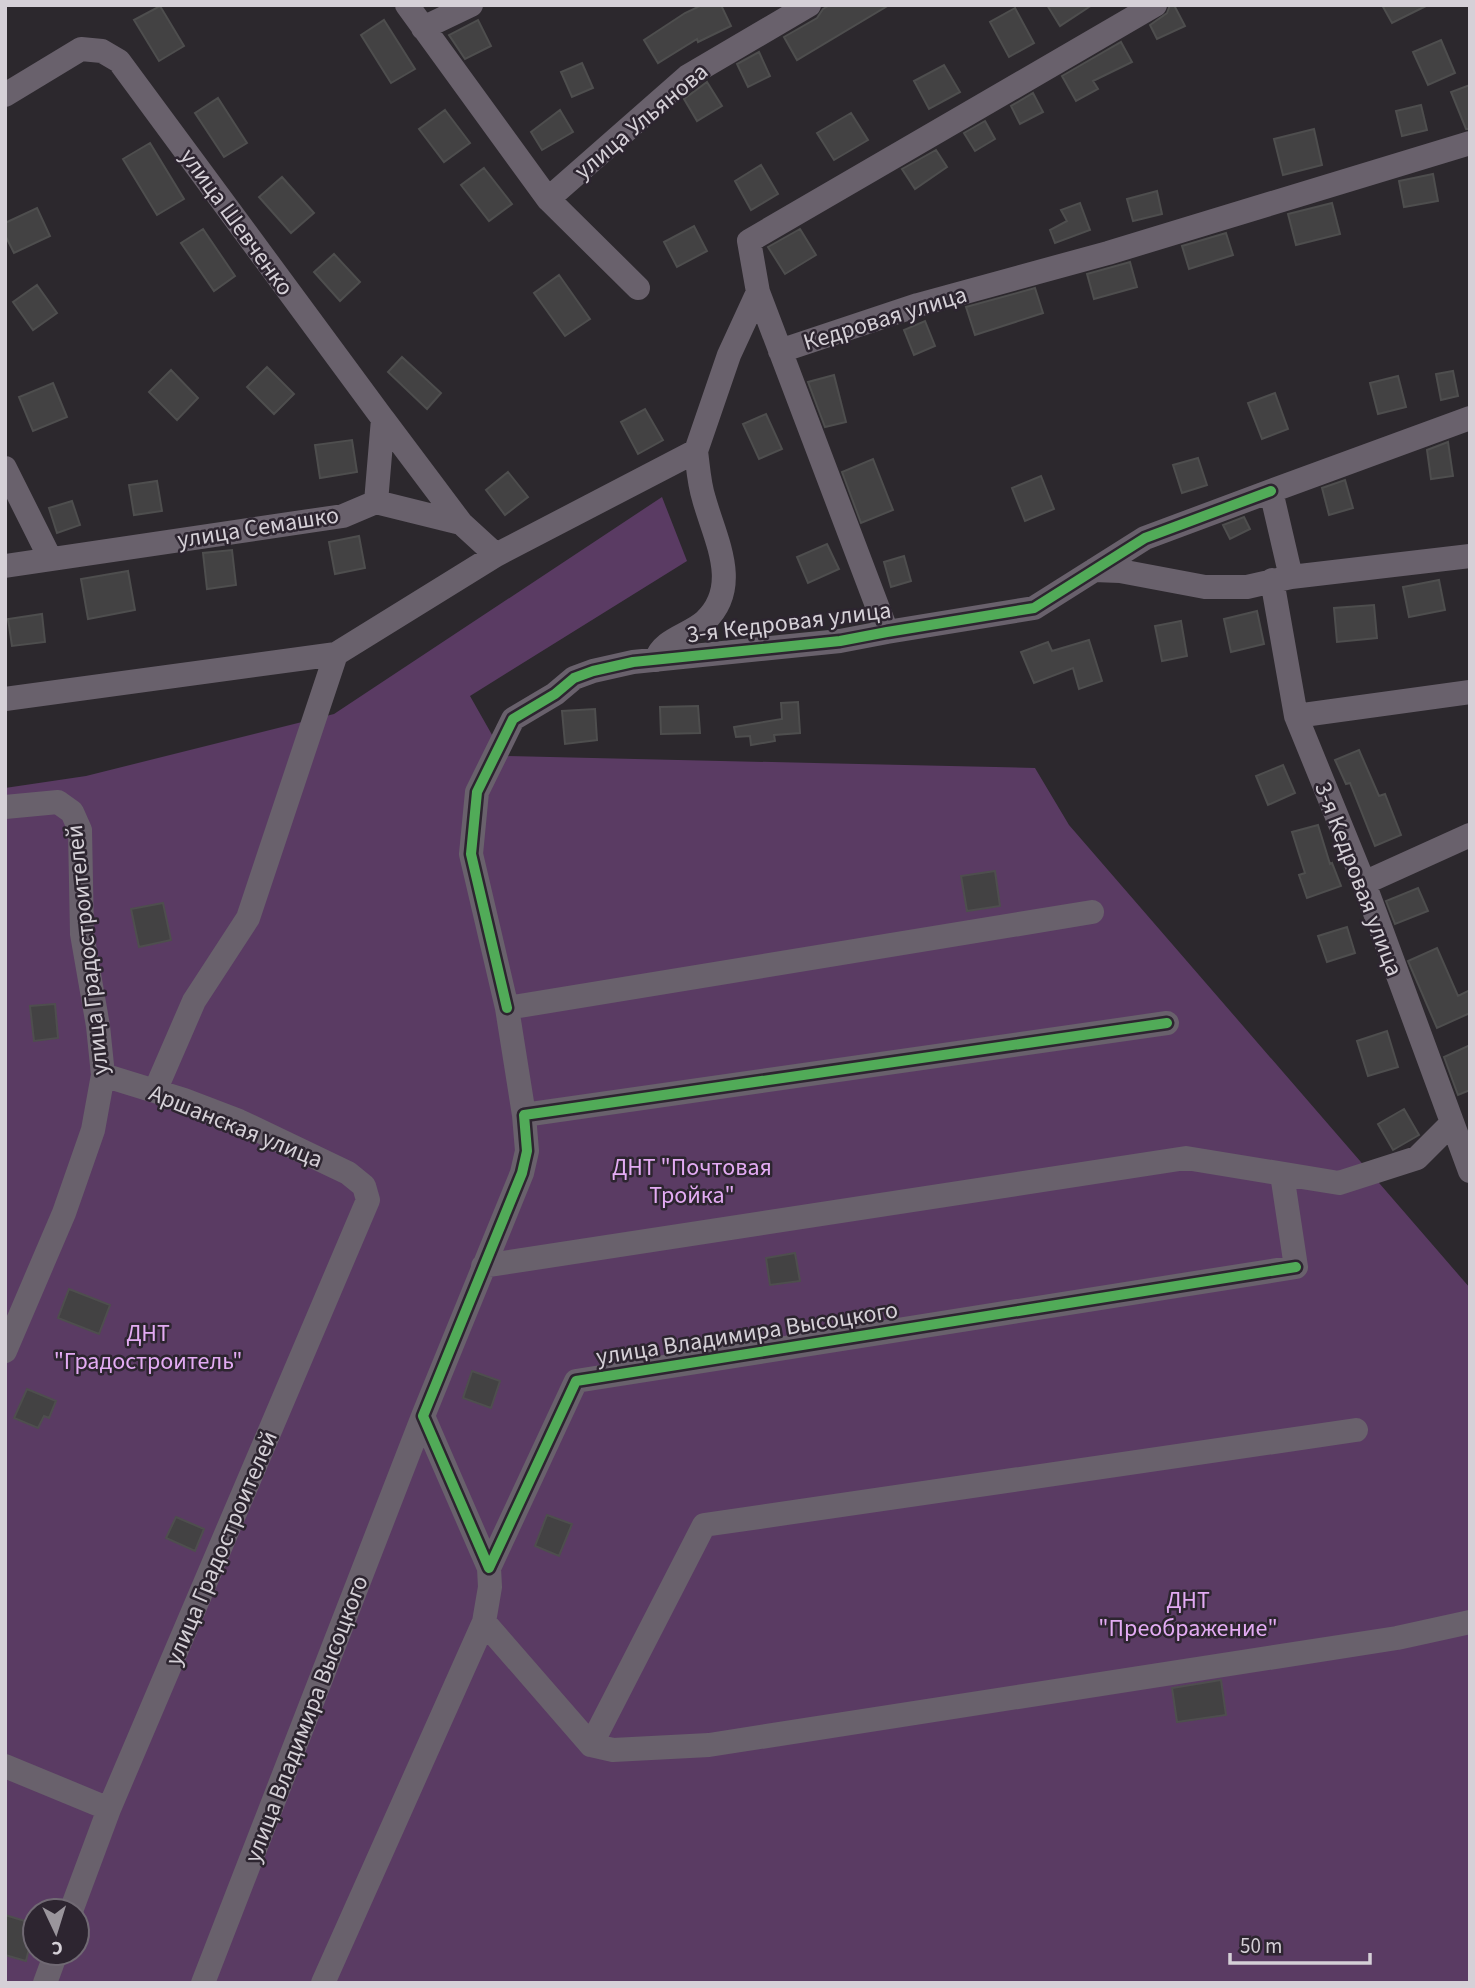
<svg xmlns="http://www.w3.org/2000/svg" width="1475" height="1988" font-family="'Source Sans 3',sans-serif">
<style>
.green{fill:#5a3b63;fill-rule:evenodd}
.building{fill:#434243;stroke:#4e4e4e;stroke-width:2}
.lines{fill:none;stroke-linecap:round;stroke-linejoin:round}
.minor{stroke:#69616c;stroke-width:24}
.cycleway-casing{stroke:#2d2530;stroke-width:15}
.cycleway{stroke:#51ab58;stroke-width:10}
.labels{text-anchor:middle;stroke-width:5;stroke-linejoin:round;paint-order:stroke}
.street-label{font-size:24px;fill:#d5d0d7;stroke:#2d2530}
.park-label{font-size:24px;fill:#e3abf3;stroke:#2d2530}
</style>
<rect width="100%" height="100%" fill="#2c282d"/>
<path class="green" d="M662,497l25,64 -217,135 34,60 531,12 34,57 401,463v695h-1465v-1195l81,-12 248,-62zM35,1911h42v42h-42z"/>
<path class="building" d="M702,5h19l10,21 -33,16 -1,-3 -39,24 -14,-23 41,-27z
M830,5h59l-92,55 -13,-23 33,-19 6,-9z
M1047,5h45l-32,21z
M1170,5h4l11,21 -28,13 -7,-14 17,-12z
M1382,5h46l-36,18z
M160,6l24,40 -25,15 -25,-41z
M1015,8l19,35 -25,14 -19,-35z
M384,20l31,49 -24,14 -30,-48z
M478,20l13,26 -26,13 -16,-24z
M1441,40l14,33 -27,12 -15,-33z
M1121,42l11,20 -39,19 5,8 -22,12 -14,-25z
M759,52l11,24 -22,11 -11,-23z
M582,63l11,25 -21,9 -11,-25z
M944,65l16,27 -31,17 -15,-28z
M707,82l15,24 -25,15 -13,-22z
M1470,85v44h-4l-15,-37z
M1033,93l10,19 -23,12 -9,-18z
M218,98l29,45 -23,14 -29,-44z
M1421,105l6,25 -25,6 -6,-25z
M445,110l25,33 -26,19 -25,-33z
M560,110l13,22 -31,18 -11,-18z
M851,113l17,27 -34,20 -17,-27z
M985,121l10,18 -20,12 -11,-18z
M1314,129l8,36 -39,10 -9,-36z
M150,143l34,56 -27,16 -34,-56z
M936,150l11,17 -32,22 -13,-20z
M761,165l17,29 -27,16 -16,-29z
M484,168l28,36 -23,17 -28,-36z
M1433,174l5,27 -34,6 -5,-26z
M282,177l32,36 -23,20 -32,-36z
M1157,191l5,23 -29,7 -6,-22z
M1080,203l10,27 -35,13 -5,-13 17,-9 -6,-11z
M1332,203l8,31 -44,11 -8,-31z
M37,208l13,28 -36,17 -9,-18v-12z
M694,226l13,25 -30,16 -13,-25z
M203,229l32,47 -21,15 -33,-48z
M800,229l16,26 -31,19 -17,-27z
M1226,233l7,22 -44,14 -7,-23z
M334,254l26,28 -20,19 -26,-29z
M1130,262l7,25 -43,12 -7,-25z
M559,275l31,44 -25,17 -31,-43z
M37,285l20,28 -24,17 -20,-28z
M1035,288l8,25 -68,22 -9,-28z
M925,321l10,25 -21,9 -10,-25z
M402,357l39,36 -14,16 -39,-37z
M267,367l27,27 -20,20 -27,-27z
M171,370l27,28 -21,22 -28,-28z
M1453,371l5,25 -17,4 -5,-26z
M834,375l12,47 -21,5 -17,-45z
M1398,376l8,31 -28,7 -8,-31z
M53,383l14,34 -34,14 -14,-34z
M1275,393l13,36 -26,10 -14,-36z
M645,409l18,31 -25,14 -17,-32z
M766,414l16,35 -23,10 -16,-35z
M352,440l5,32 -37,6 -5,-33z
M1448,442l5,34 -22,3 -4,-29z
M1198,458l9,27 -25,8 -9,-28z
M873,459l20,51 -32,13 -19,-51z
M508,472l20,25 -23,18 -19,-25z
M1041,476l13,33 -29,12 -13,-33z
M1345,480l8,28 -24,7 -7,-27z
M157,481l5,30 -28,4 -5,-30z
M72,501l8,24 -23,8 -8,-25z
M1244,517l6,12 -20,10 -7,-14z
M359,536l6,32 -30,6 -6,-32z
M827,544l12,25 -31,14 -11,-26z
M232,550l4,35 -29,4 -4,-36z
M904,556l7,25 -20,6 -7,-25z
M128,571l7,39 -47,9 -7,-40z
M1439,580l6,30 -36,7 -6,-30z
M1374,605l3,33 -40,4 -3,-34z
M1257,611l7,33 -33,8 -7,-33z
M42,614l3,28 -33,4 -4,-27z
M1181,621l6,35 -25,5 -7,-35z
M1089,640l13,41 -23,8 -6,-21 -39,15 -13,-31 27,-10 4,9z
M798,702l2,31 -26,2 1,6 -24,4 -1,-9 -14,1 -2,-10 48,-8 -1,-16z
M698,706l2,27 -39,1 -1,-27z
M595,709l2,31 -32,4 -3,-33z
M1359,750l20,46 6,-2 16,41 -26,11 -25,-63 -4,1 -11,-24z
M1283,765l12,28 -27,12 -12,-29z
M1318,825l12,39 2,-1 9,23 -34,12 -8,-23 6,-2 -13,-41z
M995,871l5,35 -33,5 -6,-35z
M1418,888l10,23 -33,13 -9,-23z
M163,903l8,37 -32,7 -8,-38z
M1347,927l8,26 -28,9 -9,-26z
M1437,948l21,48 12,-6v23l-33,15 -29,-67z
M55,1004l3,34 -24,3 -4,-35z
M1387,1031l11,36 -30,9 -11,-35z
M1470,1045v45l-12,5 -14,-38z
M1404,1109l15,26 -26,15 -15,-26z
M795,1253l5,28 -30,4 -4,-27z
M69,1289l41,16 -11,29 -41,-16z
M472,1371l28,10 -9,27 -28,-10z
M27,1389l29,12 -7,17 -5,-2 -6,12 -24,-10z
M547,1515l25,9 -13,32 -24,-10z
M176,1517l28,12 -9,22 -29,-13z
M1221,1680l5,35 -49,7 -5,-34z
M5,1915l30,9 -9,37 -21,-6z"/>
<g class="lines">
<path class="minor" d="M407,5l141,194 90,89
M423,28l48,-23
M5,95l76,-46 21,2 17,10 264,358 -7,83
M548,199l140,-123 121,-71
M780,351l138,-46 190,-52 362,-110
M383,419l78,104
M5,468l45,90
M5,566l338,-50 33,-14 85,21 35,32
M1094,570l26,1 85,16h42l44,-10 179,-21
M1291,577l-20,-86 199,-73
M1272,580l24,136 68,167 106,288
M887,632l-129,-340 -9,-51 406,-236
M656,660c6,-21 34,-25 49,-39 37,-35 10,-82 -1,-122 -5,-15 -6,-33 -8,-48
M5,699l331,-45 160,-99 200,-104 33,-96 29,-63
M1296,716l174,-24
M5,807l53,-5 14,10 8,18 2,104 16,92 5,49 -10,55 -29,83 -59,138
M1364,883l106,-48
M507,1008l-36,-154 6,-62 36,-73 42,-25 19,-16 19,-7 40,-9 207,-21 47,-9 147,-24 111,-70 126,-47
M1167,1023l-643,92 3,36 -5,22 -99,243 66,152 87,-187 720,-114 -14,-93
M155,1091l39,-90 54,-83 88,-264
M524,1115l-17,-107 585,-96
M483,1266l703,-108 153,25 78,-25 35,-35
M1356,1430l-652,95 -113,220 22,5 96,-5 688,-107 73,-16
M484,1622l107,123
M5,1766l104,43
M71,1911l38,-102 259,-609 -4,-14 -16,-13 -109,-52 -55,-21 -81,-25
M45,1983l11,-30
M203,1983l220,-567
M323,1983l161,-361 6,-35 -1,-19"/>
<defs>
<path id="cycleway" d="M507,1008l-36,-154 6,-62 36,-73 42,-25 19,-16 19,-7 40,-9 207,-21 47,-9 147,-24 111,-70 126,-47
M1167,1023l-643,92 3,36 -5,22 -99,243 66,152 87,-187 720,-114"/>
</defs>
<use href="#cycleway" class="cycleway-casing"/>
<use href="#cycleway" class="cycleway"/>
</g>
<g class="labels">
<g class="street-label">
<text transform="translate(641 121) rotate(-40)" y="8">улица Ульянова</text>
<text transform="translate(237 222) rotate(54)" y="8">улица Шевченко</text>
<text transform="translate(885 318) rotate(-17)" y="8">Кедровая улица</text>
<text transform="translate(258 527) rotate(-9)" y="8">улица Семашко</text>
<text transform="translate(789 622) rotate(-7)" y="8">3-я Кедровая улица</text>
<text transform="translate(1359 879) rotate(69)" y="8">3-я Кедровая улица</text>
<text transform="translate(87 950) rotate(-96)" y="8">улица Градостроителей</text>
<text transform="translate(236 1126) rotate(22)" y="8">Аршанская улица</text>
<text transform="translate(747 1333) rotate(-9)" y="8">улица Владимира Высоцкого</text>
<text transform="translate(221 1548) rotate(-67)" y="8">улица Градостроителей</text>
<text transform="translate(306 1719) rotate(-69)" y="8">улица Владимира Высоцкого</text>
</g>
<g class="park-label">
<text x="692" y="1175">ДНТ "Почтовая<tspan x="692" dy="28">Тройка"</tspan></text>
<text x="148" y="1341">ДНТ<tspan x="148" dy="28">"Градостроитель"</tspan></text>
<text x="1188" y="1608">ДНТ<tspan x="1188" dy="28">"Преображение"</tspan></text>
</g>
</g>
<rect width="1475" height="1988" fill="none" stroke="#d5d0d7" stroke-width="14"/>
<g transform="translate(56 1932) rotate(176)"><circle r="33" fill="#2d2530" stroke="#706973" stroke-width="2"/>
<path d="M0-5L12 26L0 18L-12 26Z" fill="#9a959c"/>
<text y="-10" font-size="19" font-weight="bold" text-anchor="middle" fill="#d5d0d7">С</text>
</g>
<path d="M1230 1953v10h140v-10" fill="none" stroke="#d5d0d7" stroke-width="3.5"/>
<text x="1240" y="1953" font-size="21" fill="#d5d0d7" stroke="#2d2530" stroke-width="5" paint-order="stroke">50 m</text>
</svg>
